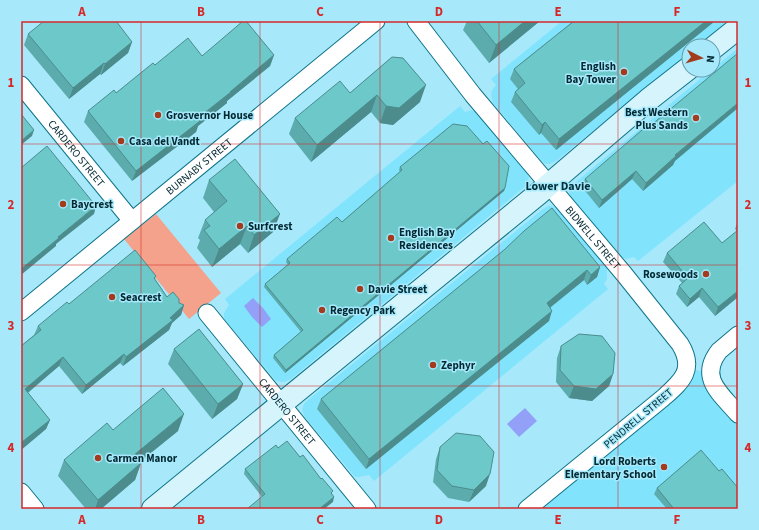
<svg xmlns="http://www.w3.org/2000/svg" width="759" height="530" font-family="'Source Sans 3',sans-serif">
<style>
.built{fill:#81e3fc}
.green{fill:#f4a28b}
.water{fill:#93a0f7}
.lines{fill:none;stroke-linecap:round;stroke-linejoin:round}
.minor-casing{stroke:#0f7488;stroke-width:19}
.secondary-casing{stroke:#0f7488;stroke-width:24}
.minor{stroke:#fff;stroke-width:17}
.secondary{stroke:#d5f4fc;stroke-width:22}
.wall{fill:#5dacad}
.shaded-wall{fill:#4c8c8d}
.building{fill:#6cc8c9;stroke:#4c8c8d}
.grid{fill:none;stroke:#d62828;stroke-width:1;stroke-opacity:0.55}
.poi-dot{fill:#a33b1d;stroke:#a7e9fb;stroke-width:1.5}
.labels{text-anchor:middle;stroke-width:3;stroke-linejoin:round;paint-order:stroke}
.poi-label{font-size:11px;font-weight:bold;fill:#022932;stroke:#a7e9fb;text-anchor:start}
.street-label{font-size:11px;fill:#022932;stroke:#a7e9fb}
.neighbourhood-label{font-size:12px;font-weight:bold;fill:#00313b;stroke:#a7e9fb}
.neatline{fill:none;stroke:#d62828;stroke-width:1.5}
.grid-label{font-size:13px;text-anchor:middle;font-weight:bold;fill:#d62828}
</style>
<rect width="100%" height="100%" fill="#a7e9fb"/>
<path class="built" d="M562,21h166l-31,25h-8v7l-133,108 -6,3h-4l-2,-1 -4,-4 -47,-56 -1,-4 -1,-3 1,-6 4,-5 -5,-6z
M738,48v133l-100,80 -4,-4 -8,2 -6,-2 -50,-60 -1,-7 2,-4 140,-116h2v-1z
M460,106l5,6 7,-2 8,4 46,57 3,6 -2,8 -236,194 -7,3 -8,-1 -50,-60 -2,-3v-5l5,-8 -4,-6z
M548,206h3l7,2 47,56 2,4v11l-3,5 4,5 -234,192 -5,-6 -11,2h-3l-50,-60 -3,-7 2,-6 4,-4 235,-191z
M694,370l8,1 6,18 30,36v84h-198l144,-119 5,-7z"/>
<path class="green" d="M156,214l65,79 -32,26 -65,-80z"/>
<path class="water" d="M253,298l10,10 8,11 -9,8 -10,-10 -8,-11z
M525,408l12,13 -18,16 -12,-13z"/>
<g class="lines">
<defs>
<g id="minor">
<path id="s1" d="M416,21l57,74 151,179 56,70c16,26 1,38 -17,54l-136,111"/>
<path id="s2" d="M21,85l111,136"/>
<path id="s3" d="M21,312l355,-291"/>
<path id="s4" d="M207,313l160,196"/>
<path d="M738,335l-19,16c-21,27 2,43 19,63"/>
<path d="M21,492l14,17"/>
</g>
<path id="secondary" d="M713,48l25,-20
M153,509l385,-315 110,-94 41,-32"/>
</defs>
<use href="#minor" class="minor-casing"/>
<use href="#secondary" class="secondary-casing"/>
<use href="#minor" class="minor"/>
<use href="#secondary" class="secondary"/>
</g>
<path class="wall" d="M467,21h73l-51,42 -26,-33z
M574,21h141l-159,129 -15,-17 -2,2 -28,-33 4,-10 3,-3 -8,-10 4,-10z
M28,34l104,8 -4,11 -27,22 -1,-1 -31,25 -45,-54z
M274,55l-4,11 -43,35v2l-29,23 -2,6 -64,49 -48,-59 4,-11 28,-18 39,-28 47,-9z
M392,57l28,45 -27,23 -13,-2 -9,-11 -60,50 -22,-28 6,-16 55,-25z
M675,161l-2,4 -30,26 -11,-12 -33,29 -17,-21 3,-8z
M400,167l105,21 -1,3 -219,182 -12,-15 1,-3 27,-23 -37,-45 1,-3 23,-19 -2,-3 1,-3 55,-37 58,-50 -1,-2z
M209,180l64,52 -25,21 -8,-9 -28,23 -15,-19 3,-8 -2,-2 7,-18 9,-8 -11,-14z
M738,221v76l-23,19 -16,-19 -12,10 -11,-13 3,-8 3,-3 -19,-21 4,-9 55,-10 15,-12 -2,-2z
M504,250l96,17 -3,10 -10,8 -3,-5 -34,28 -1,13 -183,148 -49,-60 4,-10z
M156,276l-1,3 12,18 12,6 5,2 -3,10 -9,8 -3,7 -46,36 -3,-3 -38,31 -23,-28 -31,27 22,27 -4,9 -25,21v-104l13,-11 4,-9 31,-22z
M561,346l52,28 -4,12 -17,15 -23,-3 -13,-16 1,-24z
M174,349l69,35 -6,15 -25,20 -44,-55z
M113,430l65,1 -38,31 1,1 -6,17 -34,29h-15l-28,-33 6,-16z
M440,447l46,39 -17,16 -21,-4 -15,-16 3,-23z
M278,448l22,9 32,37 1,8 -71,-5 -18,-23 1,-5z
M719,471l19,38h-71l-13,-15 3,-6z"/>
<path class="shaded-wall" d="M525,21h15l-51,42 7,-18z
M706,21h9l-159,129 3,-11z
M132,42l-4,11 -27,22 4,-11z
M274,55l-4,11 -43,35v2l-29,23 -2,6 -64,49 4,-10z
M104,63l-4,11 -31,25 4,-11z
M426,85l-6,17 -27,23 -13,-2 6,-17z
M377,95l-6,17 -60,50 6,-17z
M738,103v5l-63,53 -2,4 -30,26 3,-8 29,-28z
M545,122l-4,11 -2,2 3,-10z
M34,130l-2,6 -11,9v-4z
M636,171l-4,8 -33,29 3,-8z
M505,188l-1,3 -219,182 1,-3z
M96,206l-2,8 -38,30v2l-35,29v-6l37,-32z
M280,214l-7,18 -25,21 6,-18z
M247,226l-7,18 -28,23 7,-18z
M600,267l-3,10 -10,8 4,-10z
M587,270l-3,10 -41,33 4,-10z
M702,288l-3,9 -12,10 3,-8z
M738,291v6l-23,19 3,-9z
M184,305l-3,10 -9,8 -3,7 -46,36 3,-9z
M552,311l-3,10 -183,148 3,-10z
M124,354l-4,9 -38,31 4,-9z
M63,357l-4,9 -38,32 4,-9z
M613,374l-4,12 -17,15 -23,-3 5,-12z
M243,384l-6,15 -25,20 6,-15z
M184,414l-6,17 -50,40 6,-16z
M50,420l-4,9 -25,21v-5l1,-3z
M141,463l-6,17 -34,29h-6l3,-9z
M490,474l-4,12 -17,16 5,-12z
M334,497l-1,5 -9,7h-5z"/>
<path class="building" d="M44,21h72l16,21 -27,22 -1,-1 -31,25 -45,-54z
M243,21h3l28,34 -44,37h1l-33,26 2,3 -64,50 -48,-60 26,-21 2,3 37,-30 2,2 33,-27 14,18z
M477,21h48l-29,24z
M574,21h132l-147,118 -14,-17 -3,3 -27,-33 10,-9 -11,-14z
M738,53v50l-63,52 1,1 -30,27 -10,-12 -34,29 -17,-21 64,-55 1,2z
M392,57l11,1 23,27 -27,23 -13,-2 -9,-11 -60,50 -22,-27 45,-37 10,12z
M21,114l13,16 -13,11z
M453,124l14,2 16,18 4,-3 22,25 -4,22 -219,182 -12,-15 29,-25 -38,-46 25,-21 -3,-4 50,-42 5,5 60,-52 -2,-3z
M47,146l49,60 -38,31 1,1 -38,31v-101z
M235,159l45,55 -26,21 -7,-9 -28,23 -15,-19 6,-4 -5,-6 22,-19 -18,-21z
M552,208l48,59 -9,8 -4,-5 -40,33 5,8 -183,148 -48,-60 183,-149 20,-19z
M704,222l18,21 16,-13v61l-20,16 -16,-19 -12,11 -11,-13 9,-8 -21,-25z
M135,250l21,26 -2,2 13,19 6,-5 6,7v4l5,2 -14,13 3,2 -47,37 -2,-3 -38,31 -23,-28 -38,32 25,31 -28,22 -1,-1v-95l20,-16 -3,-4 29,-24 2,2z
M199,329l44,55 -25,20 -44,-55z
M579,334l23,2 13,17 -2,21 -17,15 -22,-3 -14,-16 1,-24z
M163,388l21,26 -50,41 7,8 -43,37 -34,-40 43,-37 6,7z
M456,433l24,3 14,16 -4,22 -16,16 -22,-4 -15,-16 3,-23z
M287,441l13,16 3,-2 18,24 1,-1 11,13 -2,2 3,4 -15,12h-72l18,-15 -20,-25 31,-24 2,3z
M701,450l18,21 3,-2 16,19v21h-64l-17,-21z"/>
<path class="grid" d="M141,21v488M260,21v488M380,21v488M499,21v488M618,21v488M21,144h717M21,265h717M21,386h717"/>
<g class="poi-dot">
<circle cx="624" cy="72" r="4"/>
<circle cx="158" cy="115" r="4"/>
<circle cx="696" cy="118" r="4"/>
<circle cx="121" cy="141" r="4"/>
<circle cx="63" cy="204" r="4"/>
<circle cx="240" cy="226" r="4"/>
<circle cx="391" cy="238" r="4"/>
<circle cx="706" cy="274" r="4"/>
<circle cx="360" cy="289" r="4"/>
<circle cx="112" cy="297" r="4"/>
<circle cx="322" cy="310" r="4"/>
<circle cx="433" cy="365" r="4"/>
<circle cx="98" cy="458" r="4"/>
<circle cx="664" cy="467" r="4"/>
</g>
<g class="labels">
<g class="poi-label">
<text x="616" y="70" text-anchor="end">English<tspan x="616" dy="13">Bay Tower</tspan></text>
<text x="688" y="116" text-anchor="end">Best Western<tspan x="688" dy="13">Plus Sands</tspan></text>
<text x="166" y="119">Grosvernor House</text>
<text x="129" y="145">Casa del Vandt</text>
<text x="71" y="208">Baycrest</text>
<text x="248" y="230">Surfcrest</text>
<text x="399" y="236">English Bay<tspan x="399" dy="13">Residences</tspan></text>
<text x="698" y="278" text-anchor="end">Rosewoods</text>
<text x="368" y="293">Davie Street</text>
<text x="120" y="301">Seacrest</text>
<text x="330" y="314">Regency Park</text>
<text x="441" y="369">Zephyr</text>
<text x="106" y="462">Carmen Manor</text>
<text x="656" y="465" text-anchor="end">Lord Roberts<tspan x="656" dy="13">Elementary School</tspan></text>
</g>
<g class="street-label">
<text dy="4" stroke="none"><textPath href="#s2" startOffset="88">CARDERO STREET</textPath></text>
<text dy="4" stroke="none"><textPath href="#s3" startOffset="230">BURNABY STREET</textPath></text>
<text dy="4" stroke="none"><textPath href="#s1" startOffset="280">BIDWELL STREET</textPath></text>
<text dy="4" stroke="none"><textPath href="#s4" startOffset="127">CARDERO STREET</textPath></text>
<text transform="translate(638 418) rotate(-40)" y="4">PENDRELL STREET</text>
</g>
<g class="neighbourhood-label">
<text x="558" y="190">Lower Davie</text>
</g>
</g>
<rect width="759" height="530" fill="none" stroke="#a7e9fb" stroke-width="44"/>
<g transform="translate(701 58) rotate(96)"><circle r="19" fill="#a7e9fb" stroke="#659cab"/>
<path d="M0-3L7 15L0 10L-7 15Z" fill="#a33b1d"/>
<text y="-6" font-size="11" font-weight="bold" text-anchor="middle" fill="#022932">N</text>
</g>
<rect x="22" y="22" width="715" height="486" class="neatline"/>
<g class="grid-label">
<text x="82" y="16">A</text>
<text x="201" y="16">B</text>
<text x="320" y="16">C</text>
<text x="439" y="16">D</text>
<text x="558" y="16">E</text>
<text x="677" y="16">F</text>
<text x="11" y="87">1</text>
<text x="748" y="87">1</text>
<text x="11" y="209">2</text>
<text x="748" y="209">2</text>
<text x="11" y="330">3</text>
<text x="748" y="330">3</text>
<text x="11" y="452">4</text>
<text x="748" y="452">4</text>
<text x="82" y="524">A</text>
<text x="201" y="524">B</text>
<text x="320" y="524">C</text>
<text x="439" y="524">D</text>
<text x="558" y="524">E</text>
<text x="677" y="524">F</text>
</g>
</svg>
